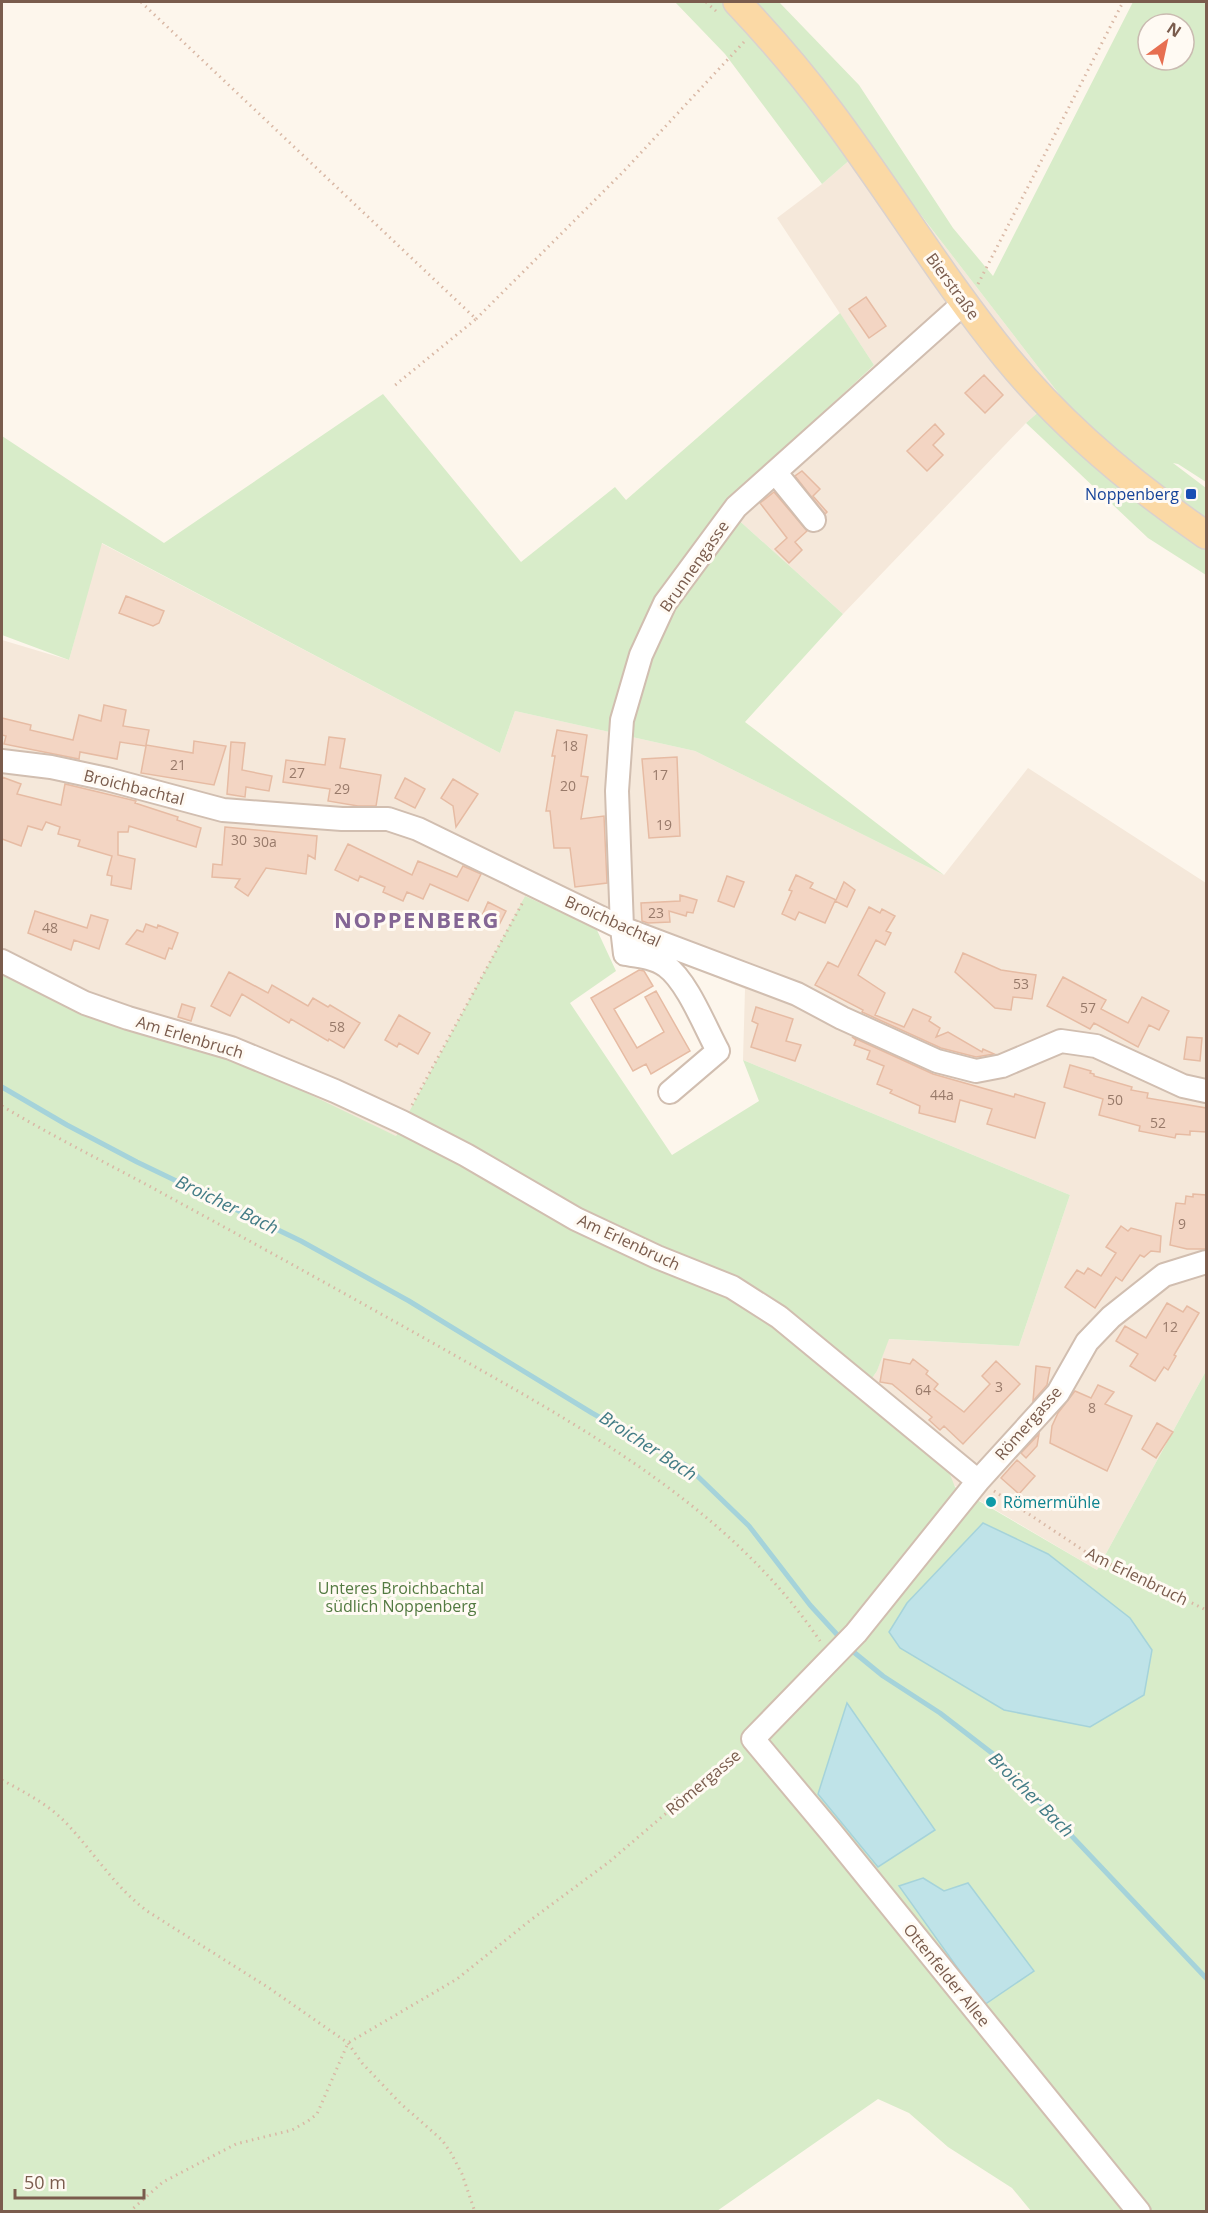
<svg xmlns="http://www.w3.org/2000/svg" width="1208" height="2213" font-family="'Open Sans',sans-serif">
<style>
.residential{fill:#f5e8da}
.green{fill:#d8ecc9;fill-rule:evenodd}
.water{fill:#bfe3e8;stroke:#a5d3da;stroke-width:1.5}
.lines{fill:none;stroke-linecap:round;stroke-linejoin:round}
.stream{stroke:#a5d3da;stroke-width:5}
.building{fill:#f3d5c3;stroke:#e6bba3;stroke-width:1.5}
.minor-casing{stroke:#d1beb0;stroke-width:26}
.major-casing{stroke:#dad1cd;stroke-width:30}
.path{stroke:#d9b8a5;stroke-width:3;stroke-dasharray:1.5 4.5;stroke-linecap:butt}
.minor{stroke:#fff;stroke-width:22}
.major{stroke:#fbd9a5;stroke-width:27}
.transit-dot{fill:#1a4fb4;stroke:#fffaf3;stroke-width:2}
.culture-dot{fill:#0f9aa8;stroke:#fffaf3;stroke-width:2}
.labels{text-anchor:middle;stroke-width:6;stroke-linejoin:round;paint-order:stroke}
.number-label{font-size:14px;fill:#987a6a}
.street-label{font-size:16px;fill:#7a5c4d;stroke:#fffaf3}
.transit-label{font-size:16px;fill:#164399;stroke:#fffaf3;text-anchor:end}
.culture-label{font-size:16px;fill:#0d838f;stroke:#fffaf3;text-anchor:start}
.park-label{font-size:16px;fill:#537a41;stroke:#fffaf3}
.water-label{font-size:18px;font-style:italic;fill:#437c86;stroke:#fffaf3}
.district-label{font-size:22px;font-weight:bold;letter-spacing:1.5px;fill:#846695;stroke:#fffaf3}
</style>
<rect width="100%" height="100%" fill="#fdf6ec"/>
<path class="residential" d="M867,145l192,249 -33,29 -183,191 -120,-108 151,-141 -97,-147 45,-34z
M101,543l399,210 15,-42 180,40 249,124 84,-107 178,115v488l-109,199 -142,-84 -96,-89 18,-26 11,-32 131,7 51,-151 -327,-135 2,-71 -149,-61 -71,-32 -129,240 -261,-107 -133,-57v-332l67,20z"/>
<path class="green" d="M675,2h104l80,83 94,143 40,48 140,-274h73v480l-28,-18 -5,-1 33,25v87l-58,-37 -122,-115 33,-29 -192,-249 -45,39 -97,-130zM1148,24h36v36h-36z
M840,313l34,52 -151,141 120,108 -98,108 199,153 -249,-124 -180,-40 -15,42 -398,-210 -33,117 -67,-25v-199l162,107 219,-149 138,168 94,-75 11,13z
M525,896l71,32 20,43 -46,32 102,152 87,-54 -16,-41 327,135 -51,151 -130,-7 -12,32 -18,26 90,75 6,15 142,83 109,-199v840h-175l-19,-23 -64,-41 -39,-34 -31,-14 -161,112h-715v-1239l207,79 79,33 108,52zM983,1523l-94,109 18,-29z"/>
<path class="water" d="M983,1523l65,31 82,64 22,32 -8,45 -54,32 -86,-17 -104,-62 -11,-16 18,-29z
M847,1703l88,127 -57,37 -60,-73z
M923,1878l21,13 24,-8 66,88 -50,34 -85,-119z"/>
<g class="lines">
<path class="stream" d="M2,1087l65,38 70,37 164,79 108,60 183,112 95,53 62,60 61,79 32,35
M850,1649l33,27 57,37 57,44 209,221"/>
</g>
<path class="building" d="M866,297l20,29 -17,12 -20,-29z
M984,375l19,20 -18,18 -20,-20z
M935,424l9,10 -11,11 10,10 -16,16 -20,-20z
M802,471l18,18 -7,7 14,16 -2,2 -30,-38z
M774,492l33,39 -12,11 7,8 -13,13 -14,-14 12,-11 -27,-35z
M126,596l38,15 -5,12 -6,3 -34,-13z
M104,705l22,5 -3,16 26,4 -3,15 47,8 1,-12 32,5 -12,39 -73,-12 5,-27 -26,-4 -3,17 -37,-7 -1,7 -75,-15 2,-8 -4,-1v-17l29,7 -1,5 43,10 6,-25 22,6z
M557,730l30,5 -6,41 7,1 -7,42 23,-3 3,67 -32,4 -5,-39h-16l-4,-37h-4l9,-55h-3z
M329,737l16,2 -5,29 41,7 -5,31h-18l-30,-5 2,-12 -47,-7 3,-22 39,5z
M231,742l14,1 -3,27 30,6 -3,15 -23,-4 -1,10 -18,-3z
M677,757l3,79 -31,2 -7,-79z
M2,777l19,7 -4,10 44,11 4,-21 71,17 -1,2 43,14 -1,3 24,8 -5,19 -67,-21 -1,6h-10v23l17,4 -4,30 -20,-4 1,-9 -5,-1 5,-19 -34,-10 2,-6 -22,-6 2,-7 -14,-5 -4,8 -14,-4 -7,20 -19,-7z
M405,778l20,11 -10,19 -20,-10z
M453,779l25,15 -22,33 -3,-21 -12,-8z
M225,827l92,9 -2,23 -7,-4 -2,19 -40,-6 -18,28 -13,-9 5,-8 -28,-2 1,-13 9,1z
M348,844l64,31 6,-14 39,16 6,-11 18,8 -13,27 -38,-17 -7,15 -16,-7 -4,9 -20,-9 2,-5 -25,-11 -2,5 -23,-11z
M796,875l17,8 -3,5 26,12 8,-18 11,8 -8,17 -12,-6 -10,22 -26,-11 -4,8 -13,-6 10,-23 -3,-1z
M727,876l17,6 -10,25 -16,-6z
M680,895l17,5 -4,13 -6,-1 -1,4 -17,-5 1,11 -22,1 -6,-2 -1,-18 39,-2z
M488,902l18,9 -9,18 -17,-9z
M869,907l11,6 2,-4 13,7 -9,15 5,2 -6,12 -9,-5 -18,35 27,18 -10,22 29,12 9,-18 18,8 -2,4 11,7 -4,9 12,-5 34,20 1,-3 11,5 -18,3 -35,-9 -79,-36 1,-2 -48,-25 13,-23 10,5z
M35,911l52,17 4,-13 17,5 -9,29 -25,-9 -3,10 -43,-17z
M146,924l11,4 1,-3 20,8 -6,16 -3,-1 -4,11 -39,-15 11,-14 6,2z
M963,953l38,17 35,5 -4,24 -19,-2 -2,13 -16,-2 -40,-36z
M639,970l5,1 9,15 -39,23 23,39 27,-16 -19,-35 11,-6 34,60 -39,23 -5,-10 -13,7 -42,-73z
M229,972l39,21 4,-8 36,21 5,-8 15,9 2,-2 30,18 -16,25 -15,-9 -1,2 -37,-22 -2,4 -47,-29 -12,22 -19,-10z
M1063,977l43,23 -5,9 27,14 14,-26 27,14 -10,19 -10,-5 -11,22 -44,-24 -4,6 -43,-23z
M182,1004l13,4 -4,13 -13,-4z
M756,1007l37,12 -7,22 15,4 -6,16 -44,-14 7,-23 -6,-3z
M399,1015l31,18 -12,21 -19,-11 -2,4 -12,-7z
M852,1037l81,37 81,23 1,-3 30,9 -10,35 -48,-14 5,-15 -32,-9 -5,22 -36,-9 1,-7 -30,-13 2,-3 -15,-6 7,-18 -17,-7 3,-8 -16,-6 2,-5z
M1187,1037l15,1 -2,23 -16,-2z
M1070,1065l21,6 -1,2 4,1v2l38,11 -1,3 17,3 -1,5 59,10v24l-16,-1v4l-14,-1 -1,4 -36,-7 1,-5 -41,-11 4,-16 -39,-12z
M1193,1194l13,1v54h-19l-17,-4 6,-42 9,1 1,-8 7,1z
M1121,1226l7,5 3,-3 30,8 -1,16 -9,-1 -7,6 -4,-2 -18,26 -6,-4 -21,31 -30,-21 12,-17 7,4 4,-6 13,8 15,-23 -10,-6z
M1167,1303l16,9 4,-6 12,7 -25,42 2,1 -8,14 -4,-3 -9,14 -25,-15 8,-12 -22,-13 9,-15 21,12z
M884,1359l26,5 3,-5 15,12 -2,3 12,10 -4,5 30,23 26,-28 -8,-8 14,-15 24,23 -57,60 -19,-18 -4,4 -11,-10 3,-3 -40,-33 -12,-2z
M1036,1366l14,2 -3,17 -14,16z
M1098,1385l16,7 -9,12 27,12 -25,55 -57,-28 2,-17 6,-13 17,-22 16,7z
M1157,1423l16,9 -17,26 -14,-9z
M1039,1434l-2,12 -11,12 -5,-5z
M1017,1460l18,16 -16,18 -18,-16z"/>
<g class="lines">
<defs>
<path id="minor" d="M775,472l39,48
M2,761l49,6 56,12 116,31 119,9h46l30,10 204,99 175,66 45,24 95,43 39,10 26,-5 59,-25 35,5 87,40 23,5
M2,961l83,42 43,15 103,30 104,43 67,31 64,33 110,64 81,38 75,30 47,30 199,164
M670,1092l48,-41c-13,-24 -31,-70 -52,-85 -12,-9 -28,-10 -41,-12l-3,-26 -5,-137 5,-71 19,-65 24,-52 71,-96 228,-204
M1139,2212l-308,-380 -78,-93 103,-106 122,-152 80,-88 29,-51 24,-25 53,-42 42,-13"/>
<path id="major" d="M737,2c33,35 65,72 94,111 60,80 112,167 175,244 57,70 127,128 200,178"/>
</defs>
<use href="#minor" class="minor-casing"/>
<use href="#major" class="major-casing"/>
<path class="path" d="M141,2l335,317 -82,67
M706,2l10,9
M978,284l145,-282
M476,319l147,-147 121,-130
M412,1105l112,-205
M2,1106c55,33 113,61 169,92 90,49 180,99 269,149 138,78 289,159 380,294
M994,1491l101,67 41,17 70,35
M2,1780c22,12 48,25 66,45 27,29 47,62 79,86l122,77 79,55 14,20 38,40 42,37 9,13 11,21 13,38
M129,2212l34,-30 73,-38 56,-14 16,-9 9,-7 31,-71 109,-64 75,-60 77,-57 130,-111"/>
<use href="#minor" class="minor"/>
<use href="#major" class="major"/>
</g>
<rect class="transit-dot" x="1185" y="488" width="12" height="12" rx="3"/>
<circle class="culture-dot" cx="991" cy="1502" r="6"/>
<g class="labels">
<g class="number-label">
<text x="570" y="751">18</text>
<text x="178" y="770">21</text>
<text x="297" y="778">27</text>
<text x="660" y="780">17</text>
<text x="568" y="791">20</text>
<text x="342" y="794">29</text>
<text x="664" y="830">19</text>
<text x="239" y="845">30</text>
<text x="265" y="847">30a</text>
<text x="656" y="918">23</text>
<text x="50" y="933">48</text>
<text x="1021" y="989">53</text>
<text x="1088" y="1013">57</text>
<text x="337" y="1032">58</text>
<text x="942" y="1100">44a</text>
<text x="1115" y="1105">50</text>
<text x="1158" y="1128">52</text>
<text x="1182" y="1229">9</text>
<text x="1170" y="1332">12</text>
<text x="999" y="1392">3</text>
<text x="923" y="1395">64</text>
<text x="1092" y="1413">8</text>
</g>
<g class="street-label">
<text transform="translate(953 286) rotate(54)" y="6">Bierstraße</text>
<text transform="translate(694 566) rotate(-55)" y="6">Brunnengasse</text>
<text transform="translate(134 787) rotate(14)" y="6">Broichbachtal</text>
<text transform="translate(613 921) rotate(24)" y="6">Broichbachtal</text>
<text transform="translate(190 1037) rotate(17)" y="6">Am Erlenbruch</text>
<text transform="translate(629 1242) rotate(25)" y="6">Am Erlenbruch</text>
<text transform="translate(1028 1423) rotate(-49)" y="6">Römergasse</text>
<text transform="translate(1137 1576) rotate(26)" y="6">Am Erlenbruch</text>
<text transform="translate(703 1782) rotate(-40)" y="6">Römergasse</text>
<text transform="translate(947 1975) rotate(51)" y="6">Ottenfelder Allee</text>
</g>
<g class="transit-label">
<text x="1179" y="500">Noppenberg</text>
</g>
<g class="culture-label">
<text x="1003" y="1508">Römermühle</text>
</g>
<g class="park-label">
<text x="401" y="1594">Unteres Broichbachtal<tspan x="401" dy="18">südlich Noppenberg</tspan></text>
</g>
<g class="water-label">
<text transform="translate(227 1205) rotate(26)" y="6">Broicher Bach</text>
<text transform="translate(648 1446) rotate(33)" y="6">Broicher Bach</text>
<text transform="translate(1031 1795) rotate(45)" y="6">Broicher Bach</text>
</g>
<g class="district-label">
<text x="417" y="928">NOPPENBERG</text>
</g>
</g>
<rect width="1208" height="2213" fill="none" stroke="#7a5c4d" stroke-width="6"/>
<g transform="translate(1166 42) rotate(33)"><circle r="28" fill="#fffaf3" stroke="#cabbb1" stroke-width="1.5"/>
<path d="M0-4.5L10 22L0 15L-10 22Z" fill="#e76f51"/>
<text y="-9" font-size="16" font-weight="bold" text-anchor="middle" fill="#7a5c4d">N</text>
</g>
<path d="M15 2189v9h129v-9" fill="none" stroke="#7a5c4d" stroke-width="3"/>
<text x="24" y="2189" font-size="18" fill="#7a5c4d" stroke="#fffaf3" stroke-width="4.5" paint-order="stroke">50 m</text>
</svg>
